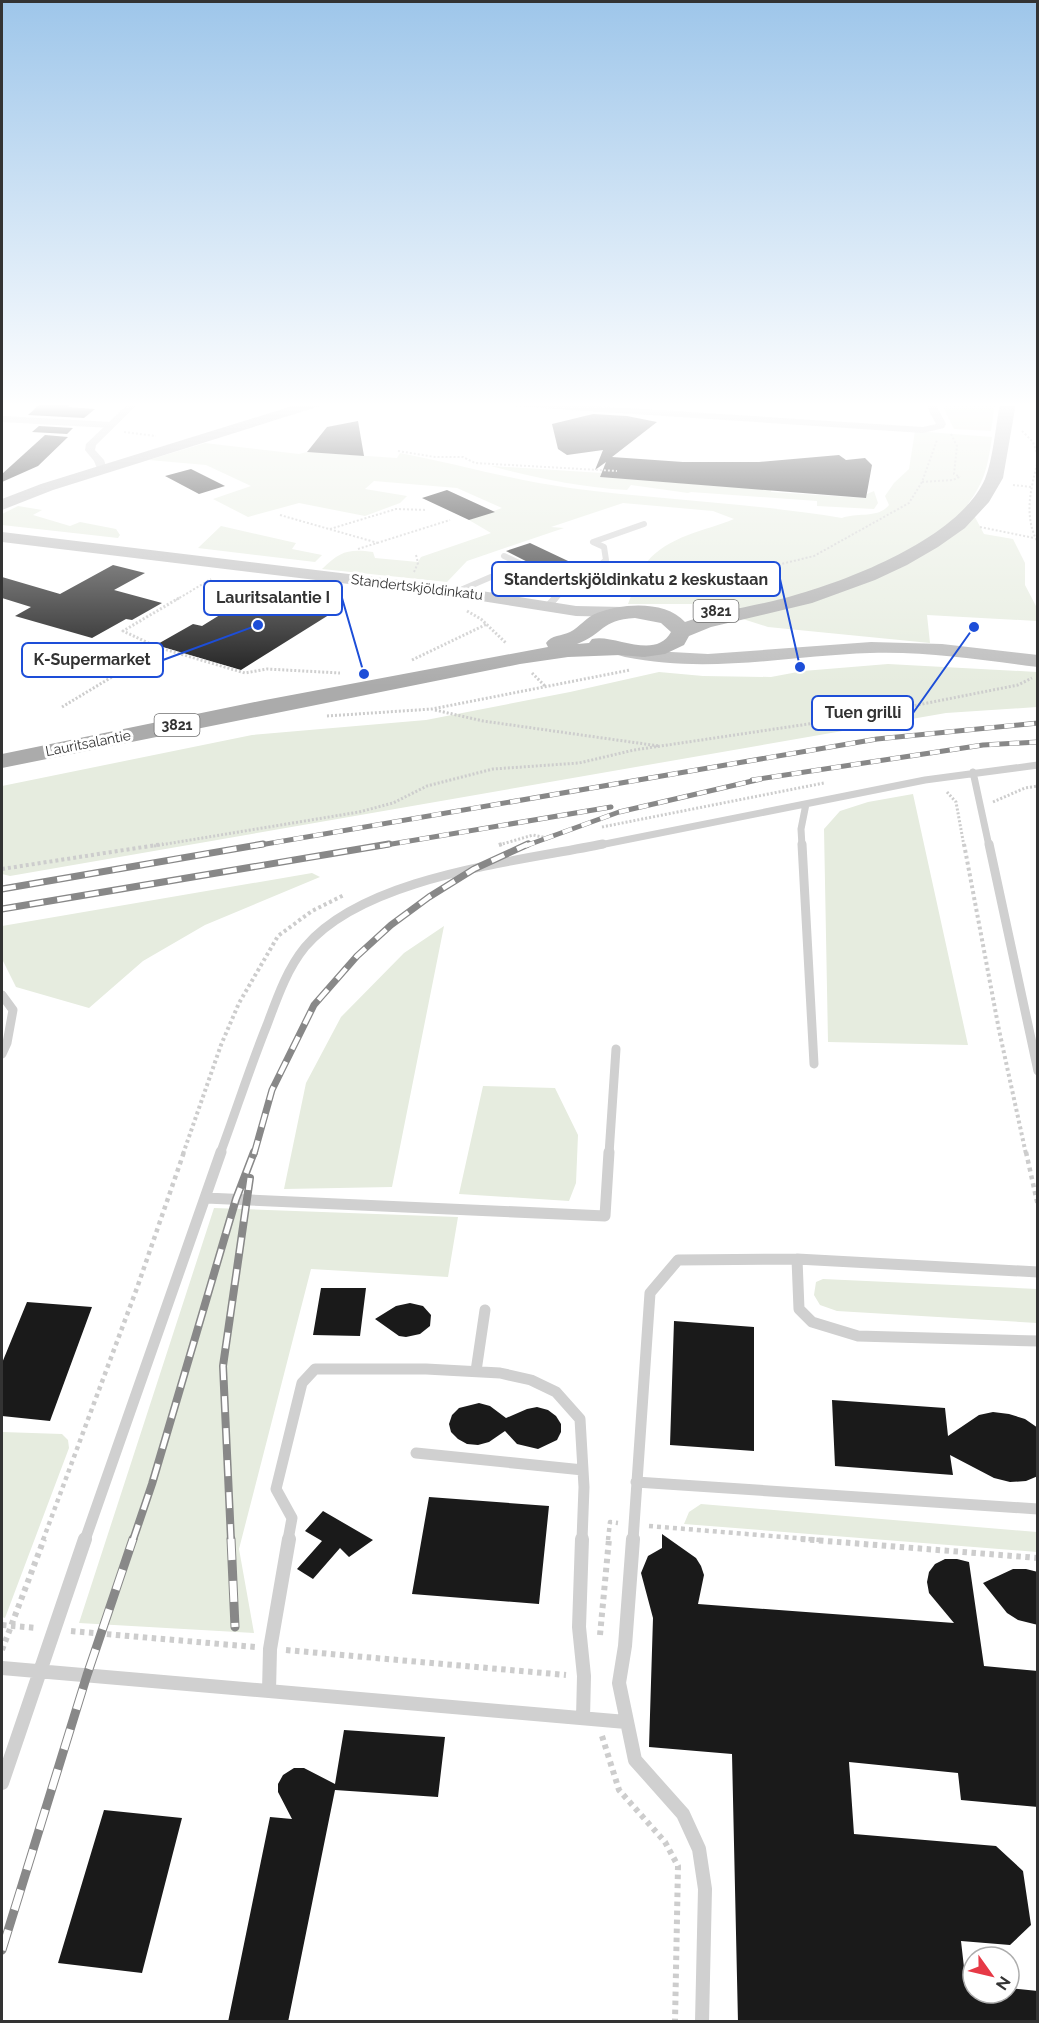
<svg xmlns="http://www.w3.org/2000/svg" width="1039" height="2023" font-family="Raleway,sans-serif">
<style>
.green{fill:#e6ecdf}
.building{fill:#1a1a1a}
.lines{fill:none;stroke-linecap:round;stroke-linejoin:round}
.path-far4{stroke:#cdcdcd;stroke-width:2;stroke-dasharray:2 2;stroke-linecap:butt}
.path-far3{stroke:#cdcdcd;stroke-width:3;stroke-dasharray:2 2;stroke-linecap:butt}
.path-far2{stroke:#cdcdcd;stroke-width:4;stroke-dasharray:3 3;stroke-linecap:butt}
.path-far1{stroke:#cdcdcd;stroke-width:4.5;stroke-dasharray:4 4;stroke-linecap:butt}
.path{stroke:#cdcdcd;stroke-width:6;stroke-dasharray:4.5 4.5;stroke-linecap:butt}
.lane-far4{stroke:#d0d0d0;stroke-width:6}
.lane-far3{stroke:#d0d0d0;stroke-width:7}
.lane-far2{stroke:#d0d0d0;stroke-width:9}
.lane-far1{stroke:#d0d0d0;stroke-width:11}
.lane{stroke:#d0d0d0;stroke-width:14}
.street{fill:#d0d0d0;fill-rule:evenodd}
.secondary{fill:#bdbdbd;fill-rule:evenodd}
.primary{fill:#ababab;fill-rule:evenodd}
.rail-far3-casing{stroke:#888;stroke-width:5}
.rail-far2-casing{stroke:#888;stroke-width:7}
.rail-far1-casing{stroke:#888;stroke-width:8}
.rail-casing{stroke:#888;stroke-width:9}
.rail-far3{stroke:#fff;stroke-width:4;stroke-dasharray:10;stroke-linecap:butt}
.rail-far2{stroke:#fff;stroke-width:4.5;stroke-dasharray:14;stroke-linecap:butt}
.rail-far1{stroke:#fff;stroke-width:5;stroke-dasharray:16;stroke-linecap:butt}
.rail{stroke:#fff;stroke-width:7;stroke-dasharray:21;stroke-linecap:butt}
.labels{text-anchor:middle;stroke-width:6;stroke-linejoin:round;paint-order:stroke}
.far-street-label{font-size:14px;fill:#333;stroke:#fff}
.shield{fill:#fff;stroke:#707070;stroke-width:1.5}
.shield-label{font-size:14px;font-weight:bold;fill:#333}
.leader{fill:none;stroke:#1d4ed8;stroke-width:2}
.callout-dot{fill:#1d4ed8;stroke:#fff;stroke-width:2}
.callout{fill:#fff;stroke:#1d4ed8;stroke-width:2}
.callout-label{font-size:16px;text-anchor:middle;font-weight:bold;fill:#333}
</style>
<rect width="100%" height="100%" fill="#fff"/>
<path class="green" d="M941,403h54l-4,28 -37,-2z
M915,431l77,6c-4,28 -7,44 -24,67l16,30 29,5 12,24v22l12,23v13l-110,-6 3,28 -162,-16 -72,-23h-68c5,-12 10,-32 19,-42 21,-26 58,-31 87,-43l-21,-8 -90,-8 -72,24 13,1 -97,33 -20,21 -125,-13c19,-18 26,-20 51,-17l2,6 43,4 3,-5 70,-24 -22,-13 33,-12 -45,-20 -83,-7 -9,8 42,7 -7,7 -35,13 -66,-13 -51,14 -35,-18 38,-13 -45,-21 -57,-5 56,-17 94,11 8,-2 90,6 3,-5c57,11 112,27 170,35 90,12 182,15 272,30 15,-6 36,1 47,-13l-4,-9 9,-13 15,-14z
M491,466l111,7 -2,4 131,10 41,1 -1,4 95,6 1,-4 7,-3 4,12 -4,6 -57,-3v-5l-126,-9 -3,1 -57,-8 -4,5c-47,-3 -91,-12 -136,-24z
M18,506l24,4 -9,5 37,11 10,-4 36,7 4,6 -2,3 -116,-13v-11z
M221,526l75,17 -4,6 30,6 -7,7 -117,-14z
M888,664l149,8v35l-91,6 -936,163 -8,-2v-88l250,-51 174,-15 144,-28 89,-20 44,4 68,1 32,-6z
M913,794l55,251 -140,-3 -4,-213 16,-18 28,-9z
M312,873l8,4 -115,48 -62,36 -54,47 -73,-21 -14,-28v-33z
M444,926l-52,261 -108,2 22,-106 35,-66 63,-64z
M483,1086l72,2 23,47 -2,48 -7,18 -110,-7z
M214,1208l244,9 -10,60 -137,-8 -72,280 15,84 -175,-10z
M823,1279l214,10v34l-200,-12 -17,-6 -6,-10 2,-13z
M2,1432l60,2 6,6 1,8 -64,170 -3,-1z
M701,1504l336,28v20l-353,-28 5,-12z"/>
<path class="building" d="M41,403l29,2 -3,2 28,2 -11,9 -56,-3z
M593,414l34,2 30,6 -45,35 71,5h76l80,-7 7,5 19,-2 7,7 -6,33 -266,-21 6,-15 -11,8 8,-20 -36,5 -9,-6 -6,-25z
M358,421l6,35 -57,-4 20,-25z
M39,426l34,2 -6,6 -35,-2z
M45,435l23,2 -30,29 -36,16v-8z
M191,469l34,17 -26,8 -34,-18z
M447,490l48,22 -26,8 -47,-22z
M530,543l55,26 -24,10 -55,-28z
M113,565l32,8 -31,17 48,13 -30,17 -6,-1 -34,19 -77,-22 16,-9 -29,-9v-21l58,17z
M273,582l47,13 -9,6 6,2 -7,4 22,6 -91,57 -85,-25 37,-21 9,2z
M321,1288h45l-6,48 -47,-1z
M27,1302l65,5 -42,114 -48,-5v-53z
M410,1303l13,3 8,9 -1,11 -10,8 -14,3 -7,-1 -24,-17 21,-13z
M674,1321l80,6v124l-84,-6z
M832,1400l113,8 3,28 31,-21 14,-3 16,2 16,5 13,9v48l-12,5 -16,1 -16,-4 -44,-23 3,20 -118,-9z
M479,1403l11,3 16,12 21,-9 10,-2 11,3 8,6 5,8v8l-4,8 -19,9 -21,-5 -12,-13 -16,11 -11,3 -11,-1 -9,-5 -7,-7 -2,-8 3,-9 7,-7z
M429,1497l120,9 -10,98 -127,-10z
M323,1511l50,29 -24,17 -9,-9 -27,31 -16,-10 25,-28 -17,-10z
M662,1534l34,24 5,8 3,9 -6,29 256,19 -25,-30 -2,-11 2,-10 6,-8 10,-5h12l12,3 15,104 54,5v136l-77,-7 -3,-27 -109,-11 5,72 142,12 27,25 8,54 -21,20 -49,-4 5,44h7v8h36v-5l29,3v31h-300l-6,-268 -83,-7 4,-129 -12,-45 7,-17 14,-8z
M1013,1569h13l12,3v53l-20,-5 -11,-7 -24,-30z
M344,1730l101,7 -7,60 -103,-7 -47,232h-60l42,-205 22,2 -14,-27v-8l5,-9 11,-7h10l31,16z
M104,1810l78,8 -40,155 -84,-10z"/>
<g class="lines">
<path class="path-far4" d="M467,403l30,1
M1022,431l11,11 5,14
M124,432l32,4
M951,434l6,12 -3,28 6,3
M398,451l37,6h28l12,6 142,8
M1038,460c-7,29 -15,55 0,83
M922,482l31,-2 6,-3
M1013,485l19,2
M280,515l98,28
M980,527l54,11
M330,529l66,-20 31,1
M358,549l92,-29
M414,572l4,-9 -2,-8
M654,595l160,-39 95,-53 13,-21 15,-42
M176,600l35,-21"/>
<path class="path-far3" d="M179,598l-56,33 34,16 88,26 22,-4 73,4
M467,611l14,8 25,24
M412,660l75,-36
M532,673l14,14
M62,707l93,-56 2,-4
M435,710l48,11 176,25
M327,716l105,-7 198,-39
M947,792l9,10 8,44
M993,802l32,-14 13,-2
M602,827l222,-44
M499,845l34,-10 14,3
M154,846l205,-34 34,-9 34,-17 66,-17 86,-6 55,-13 228,-34 156,-31 14,-7"/>
<path class="path-far2" d="M964,844l35,186 27,124
M499,845l3,-1
M2,869l161,-25
M183,1154l38,-109 18,-42 39,-67 34,-25 32,-16"/>
<path class="path-far1" d="M1026,1152l12,54
M649,1526l171,14
M43,1540l94,-252 47,-136
M608,1540l2,-18 8,1"/>
<path class="path" d="M801,1539l237,19
M2,1625l35,3
M71,1631l184,16
M600,1635l9,-96
M2,1650l42,-111
M286,1650l280,25
M602,1736l17,54 46,52 13,24 -3,156"/>
<path class="lane-far4" d="M2,419l109,6
M504,556l47,22 9,7
M560,585l31,-13 15,-12 -2,-13 -11,-5 51,-18
M456,592l65,-28
M554,600l6,-7v-8"/>
<path class="lane-far3" d="M547,607l8,-9
M973,772l16,74
M595,846l330,-66 113,-15
M802,846l-1,-17 5,-25"/>
<path class="lane-far2" d="M802,844l12,220
M989,844l49,227
M2,995l11,15 -6,33 -5,11
M220,1154c16,-43 30,-87 47,-129 10,-27 20,-56 38,-78 60,-71 211,-85 298,-103
M609,1154l7,-105"/>
<path class="lane-far1" d="M206,1198l399,18 4,-64
M797,1259l2,50 13,13 46,14 180,5
M476,1371l9,-61
M416,1453l167,17
M636,1482l402,27
M85,1540l136,-388
M288,1540l4,-22 -16,-29 26,-106 13,-14h111l74,4 31,7 25,12 24,27 4,68 -2,53
M633,1540l17,-247 28,-33 119,-1 241,13"/>
<path class="lane" d="M582,1539l-3,88 5,49 -1,42
M633,1539l-8,107 -6,37 16,77 48,54 16,35 6,40 -3,133
M2,1668l624,54
M269,1691l1,-42 19,-110
M2,1783l83,-244"/>
<path class="street" d="M129,403h10l-43,42 -1,5 9,10 3,9 -1,2h-8l-4,-10 -9,-11 1,-6z
M505,403h45l373,24 13,-3 -11,-21h10l11,21 -2,4 -21,5 -413,-27z"/>
<path class="secondary" d="M302,403h20l-2,3 -267,84 -51,20v-11l39,-15z
M2,532l454,55 120,19 47,1 6,1 3,4 -3,4 -6,1 -47,-1 -120,-19 -454,-55z
M871,642l71,2 96,11v12c-56,-7 -112,-16 -168,-14 -84,3 -161,21 -245,4l-7,-2 -2,-4 2,-4 7,-2 28,6 55,3z"/>
<path class="primary" d="M1000,403h16l-13,75 -14,24 -24,26 -27,19 -31,18 -32,15 -63,23 -101,24 -22,9 -5,9 -19,9 -21,3 -24,-2 -52,2 -48,7 -518,104v-14l263,-54 283,-53 -2,-4c5,-8 16,-7 24,-11 10,-5 16,-15 27,-19 25,-10 69,-13 88,9 29,-10 59,-14 88,-21 63,-15 185,-60 212,-122 8,-19 11,-55 15,-76zM635,618l26,5 10,9c-16,29 -58,1 -79,7l-3,4 -12,1c27,-10 23,-24 58,-26z"/>
<defs>
<path id="rail-far3" d="M752,780l231,-35 55,-3
M254,846l623,-107 161,-16
M380,846l231,-39
M525,846l94,-34 142,-33"/>
<path id="rail-far2" d="M2,889l261,-45
M2,909l387,-65
M254,1154l18,-64 42,-85 43,-49 34,-31 38,-28 45,-28 54,-25"/>
<path id="rail-far1" d="M133,1540l19,-56 84,-285 18,-47
M231,1540l-8,-174 27,-188"/>
<path id="rail" d="M231,1539l4,88
M2,1950l85,-275 46,-136"/>
</defs>
<use href="#rail-far3" class="rail-far3-casing"/>
<use href="#rail-far2" class="rail-far2-casing"/>
<use href="#rail-far1" class="rail-far1-casing"/>
<use href="#rail" class="rail-casing"/>
<use href="#rail-far3" class="rail-far3"/>
<use href="#rail-far2" class="rail-far2"/>
<use href="#rail-far1" class="rail-far1"/>
<use href="#rail" class="rail"/>
</g>
<linearGradient id="sky" x2="0" y2="1"><stop stop-color="#9ec6ea"/><stop offset="0.59" stop-color="#fff"/><stop offset="1" stop-color="#fff" stop-opacity="0"/></linearGradient>
<rect width="1039" height="686" fill="url(#sky)"/>
<g class="labels">
<g class="far-street-label">
<text transform="translate(417 587) rotate(7)" y="5">Standertskjöldinkatu</text>
<text transform="translate(88 743) rotate(-11)" y="5">Lauritsalantie</text>
</g>
<g class="shield">
<rect x="693.5" y="600" width="45" height="22" rx="4.5"/>
<rect x="154.5" y="714" width="45" height="22" rx="4.5"/>
</g>
<g class="shield-label">
<text x="716" y="616">3821</text>
<text x="177" y="730">3821</text>
</g>
</g>
<path class="leader" d="M800 667L780 579M364 674L342 598M258 625L163 660M974 627L913 713"/>
<g class="callout-dot">
<circle cx="800" cy="667" r="6"/>
<circle cx="364" cy="674" r="6"/>
<circle cx="258" cy="625" r="6"/>
<circle cx="974" cy="627" r="6"/>
</g>
<g class="callout">
<rect x="492" y="562" width="288" height="34" rx="6"/>
<rect x="204" y="581" width="138" height="34" rx="6"/>
<rect x="22" y="643" width="141" height="34" rx="6"/>
<rect x="812" y="696" width="101" height="34" rx="6"/>
</g>
<g class="callout-label">
<text x="636" y="585">Standertskjöldinkatu 2 keskustaan</text>
<text x="273" y="603">Lauritsalantie I</text>
<text x="92" y="665">K-Supermarket</text>
<text x="863" y="718">Tuen grilli</text>
</g>
<rect width="1039" height="2023" fill="none" stroke="#333333" stroke-width="6"/>
<g transform="translate(991 1975) rotate(124)"><circle r="28" fill="#ffffff" stroke="#adadad" stroke-width="1.5"/>
<path d="M0-4.5L10 22L0 15L-10 22Z" fill="#e63946"/>
<text y="-9" font-size="16" font-weight="bold" text-anchor="middle" fill="#333333">N</text>
</g>
</svg>
